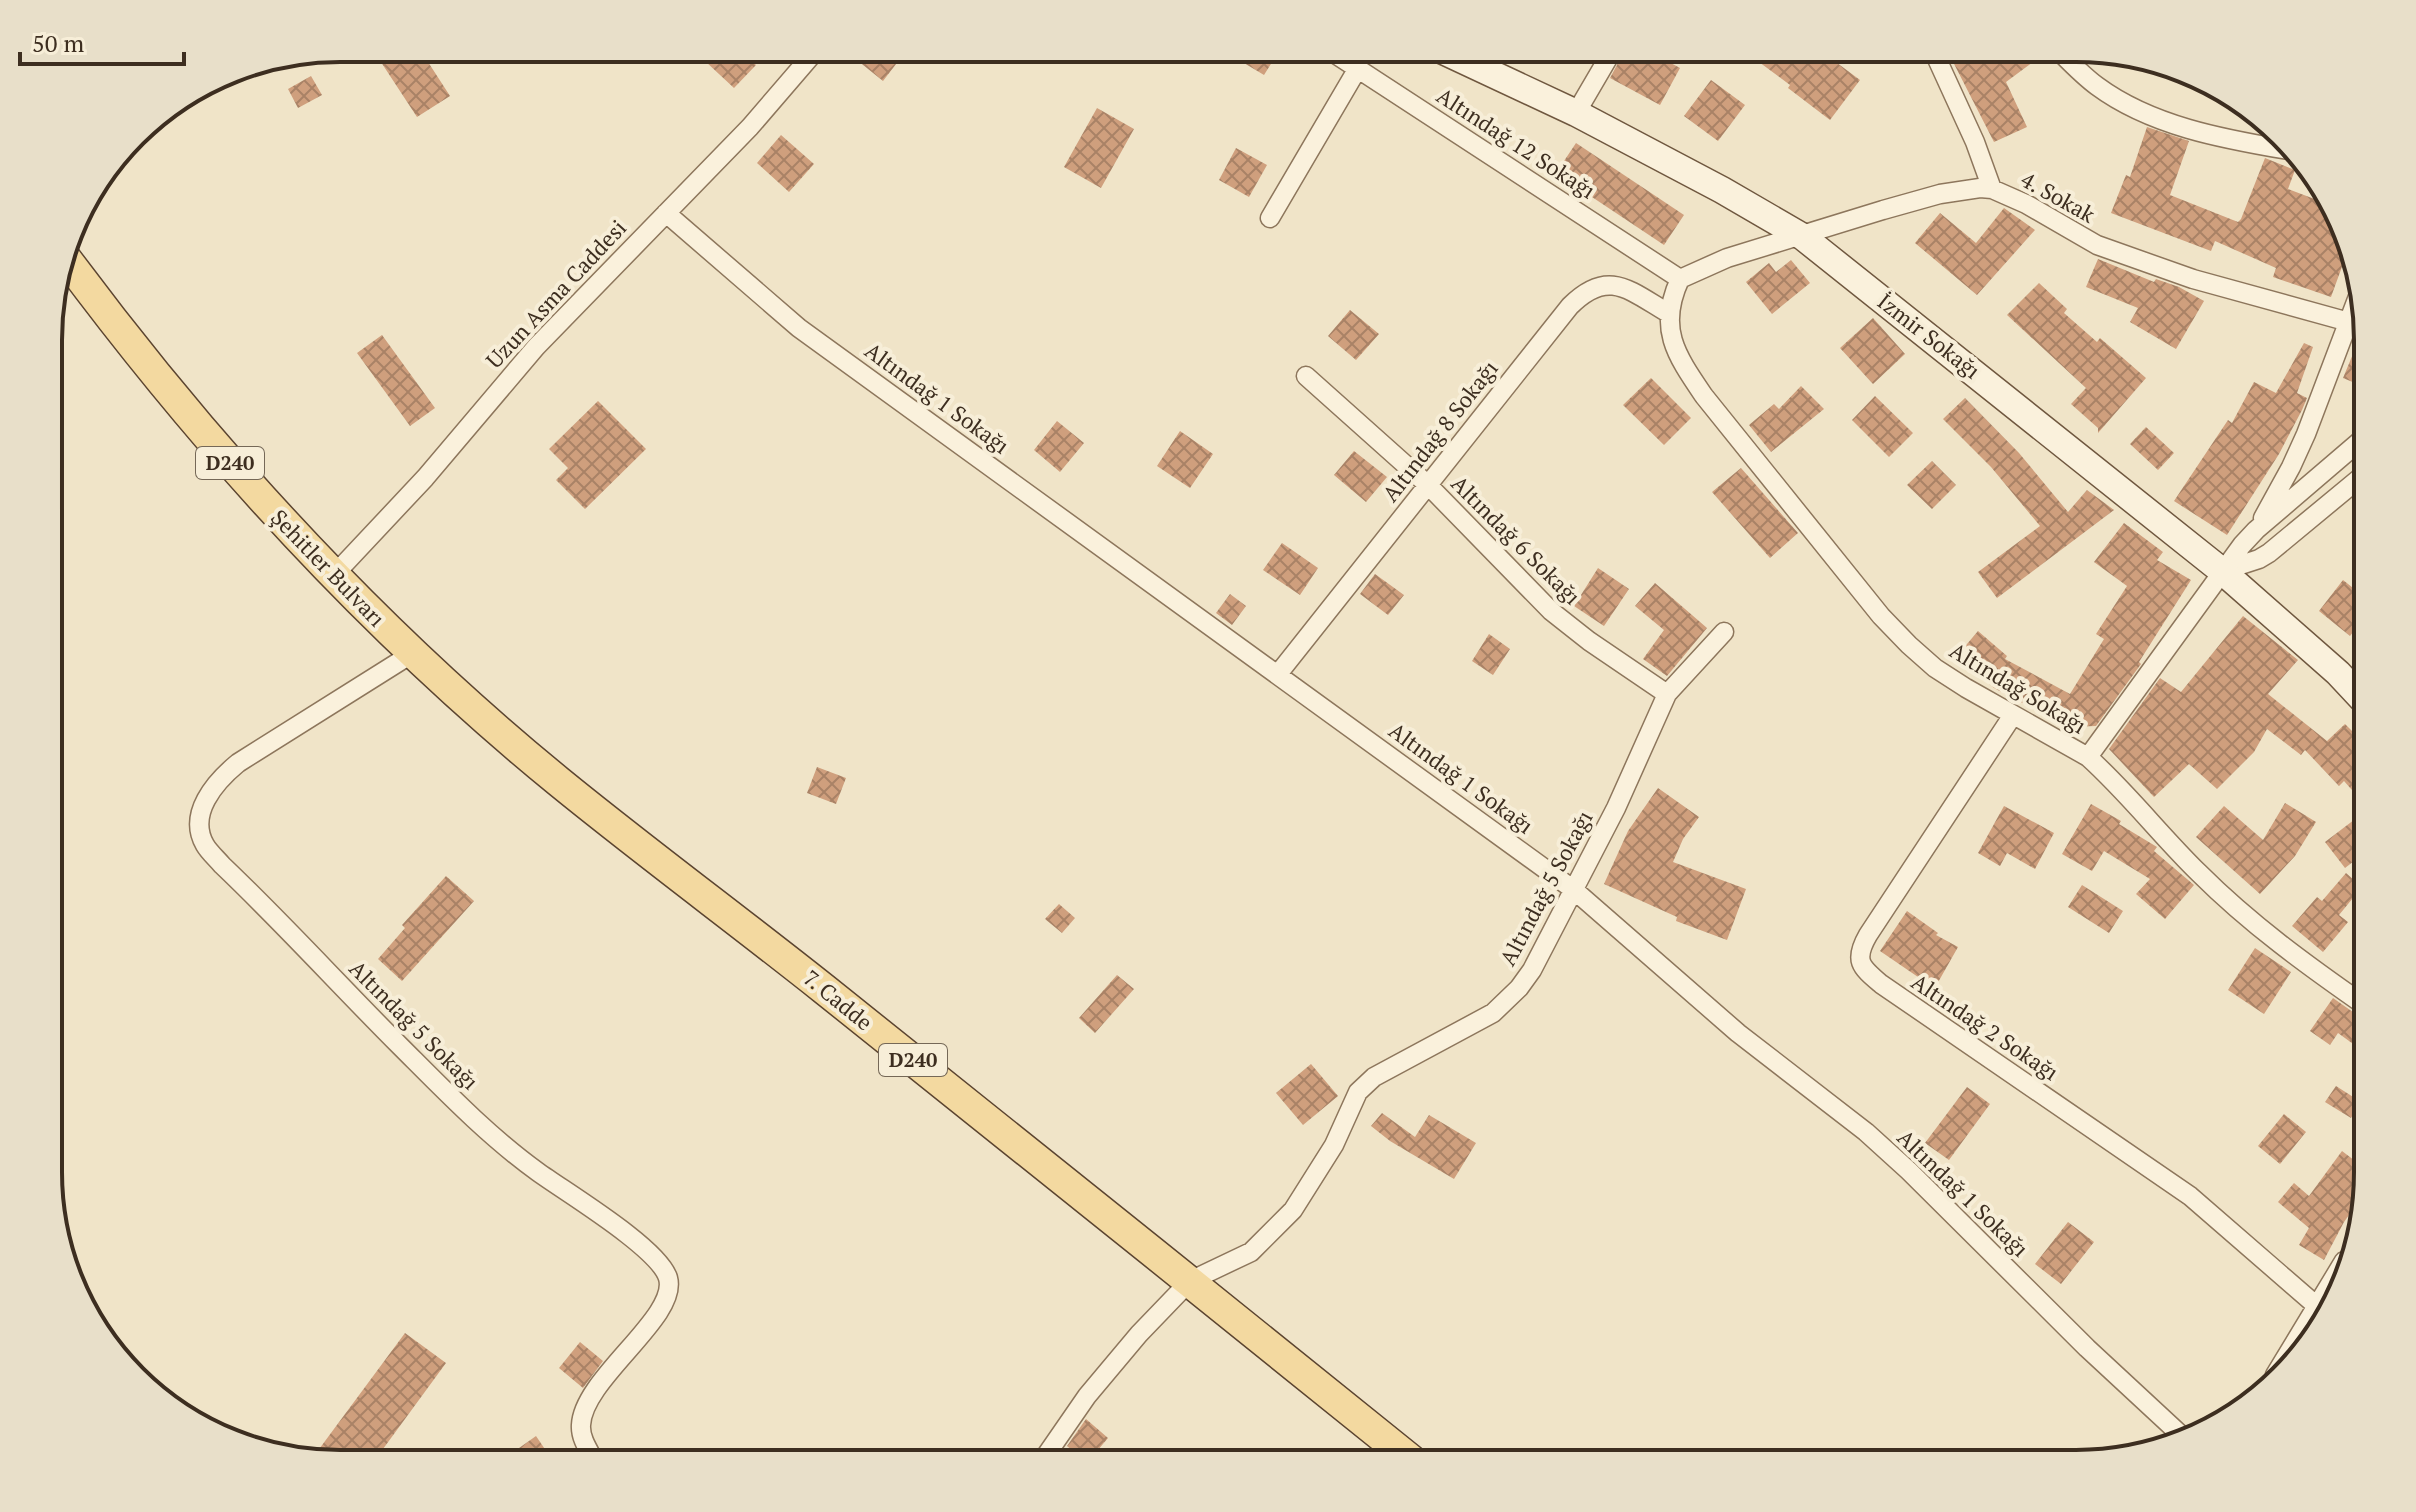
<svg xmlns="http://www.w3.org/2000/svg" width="2416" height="1512" font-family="'PT Serif',serif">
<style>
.building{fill:url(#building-cross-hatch)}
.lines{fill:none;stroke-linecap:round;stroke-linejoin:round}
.street-casing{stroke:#8d765c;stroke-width:21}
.secondary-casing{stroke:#6f573f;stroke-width:29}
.primary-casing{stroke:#5b4430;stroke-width:33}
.street{stroke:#faf1dc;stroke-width:18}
.secondary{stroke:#faf1dc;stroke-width:26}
.primary{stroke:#f3d9a0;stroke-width:30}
.labels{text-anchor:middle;stroke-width:8;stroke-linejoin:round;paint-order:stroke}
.shield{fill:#f7eed8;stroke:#756857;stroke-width:2}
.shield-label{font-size:20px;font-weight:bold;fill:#3d2e20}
.street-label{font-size:22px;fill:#3d2e20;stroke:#f7eed8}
.rim{fill:none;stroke:#3d2e20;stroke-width:4}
</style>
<defs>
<pattern id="building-cross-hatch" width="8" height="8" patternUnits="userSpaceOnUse" patternTransform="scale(2)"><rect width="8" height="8" fill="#cf9f7d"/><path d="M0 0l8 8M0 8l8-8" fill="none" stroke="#a98266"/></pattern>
</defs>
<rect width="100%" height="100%" fill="#f0e4c8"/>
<path class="building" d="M390,48h29l31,48 -33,21 -40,-61z
M691,48h47l18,17 -22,23z
M842,48h52l9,7 -20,26z
M1219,48h62l-17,27z
M1626,48h17l37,20 -20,37 -50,-27z
M1740,48h77l43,32 -30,40 -42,-32 2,-3z
M1966,48h78l1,5 -39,29 21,45 -33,15 -44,-86z
M311,76l11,19 -24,13 -10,-19z
M1711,80l34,25 -27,36 -34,-25z
M1097,108l37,21 -33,59 -37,-21z
M2147,127l42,14 -19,54 68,27 3,-3 24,-61 30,12 -7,19 45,17 14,47 -16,44 -58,-20 3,-9 -61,-27 -4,10 -100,-38 15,-38 4,2z
M781,135l33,29 -25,28 -32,-29z
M1576,143l108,72 -20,30 -108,-72z
M1236,148l31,17 -18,32 -30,-17z
M2004,208l31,22 -58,65 -62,-52 25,-30 36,30z
M2098,259l56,23 2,-3 23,8 25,14 -28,48 -46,-27 8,-14 -52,-21z
M1791,260l19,23 -38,31 -26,-32 23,-19 7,9z
M2039,283l28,26 -3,4 33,29 3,-4 46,40 -48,55v-5l-27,-24 15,-16 -79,-73z
M1350,310l29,24 -23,26 -28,-24z
M1873,318l32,36 -32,30 -33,-36z
M382,335l53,73 -25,18 -53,-73z
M2360,337l7,2v49l-24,-10z
M2304,343l9,4 -16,46 10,5 -5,12 -23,44 -52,81 -53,-34 54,-81 4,3 22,-41 22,11z
M1651,378l40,40 -27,27 -41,-40z
M1801,386l23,23 -53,43 -22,-27 25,-21 5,5z
M1875,396l38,37 -24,24 -37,-37z
M1965,398l54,55 49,59 19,-22 27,20 -117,88 -19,-26 62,-46 -49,-59 -48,-48z
M598,401l48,48 -61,60 -29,-29 12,-12 -19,-19z
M1057,421l27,22 -24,29 -26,-22z
M2146,427l28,26 -16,17 -28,-26z
M1180,431l33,23 -23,34 -33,-22z
M1354,451l33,26 -21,25 -32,-27z
M1932,461l24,24 -24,24 -25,-24z
M1741,468l57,65 -28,25 -58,-66z
M2124,523l39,29 -6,8 34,20 -52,82 2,2 -45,62 -28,1 -74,-39 -38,-31 22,-26 29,25 -2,3 65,35 34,-55 -8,-5 31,-48 -33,-24z
M1282,543l36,25 -18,27 -37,-25z
M1598,568l31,21 -25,37 -30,-20z
M1375,574l29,21 -16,20 -28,-21z
M2343,580l24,19v15l-17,22 -31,-25z
M1655,583l52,45 -40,48 -24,-17 21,-29 -29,-24z
M1230,594l16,12 -14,19 -16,-12z
M2243,616l55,44 -30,34 59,47 18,-17 22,22v61l-23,-26 -5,5 -34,-36 -4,5 -34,-26 -13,23 -37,37 -28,-25 -35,33 -45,-48 51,-71 21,14z
M1489,634l21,15 -17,26 -21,-14z
M817,767l29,11 -10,26 -29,-11z
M1658,788l41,29 -16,22 -10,23 73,27 -19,51 -51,-19 1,-4 -73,-33 24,-53z
M2285,803l31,19 -21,34 -35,38 -64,-57 28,-31 39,34z
M2091,804l30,17 -2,3 38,23 -3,4 40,34 -29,34 -29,-25 14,-15 -46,-28 -12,20 -30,-17z
M2004,806l50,27 -19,36 -28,-16 -7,13 -22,-13z
M2367,810v41l-22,17 -20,-26z
M2346,873l16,14 -23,28 9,7 -25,30 -31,-26 25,-29 5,4z
M446,876l28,25 -72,80 -24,-22 27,-31 -3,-3z
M2082,885l41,26 -14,22 -41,-26z
M1059,904l16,14 -13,15 -17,-14z
M1907,911l31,22 -2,2 22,12 -30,53 -17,-10 7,-13 -38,-26z
M2255,948l36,24 -27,42 -36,-24z
M1117,975l17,14 -39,44 -16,-15z
M2333,998l34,24v32l-29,-21 -8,12 -20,-14z
M1311,1064l27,32 -35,29 -27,-32z
M2336,1086l25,16 -10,16 -26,-16z
M1967,1087l23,17 -41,56 -24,-17z
M1382,1113l33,24 14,-22 47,28 -22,36 -64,-38 -19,-15z
M2284,1114l22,18 -26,32 -22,-18z
M2342,1151l25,19v20l-23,32 -20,38 -25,-15 10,-17 -31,-26 16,-19 15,13z
M2068,1222l26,20 -33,42 -26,-20z
M405,1333l41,30 -74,101h-33l-28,-4z
M580,1342l23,19 -20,27 -24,-20z
M1086,1419l22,19 -21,25 -20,-17z
M536,1436l19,28h-35l-8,-11z"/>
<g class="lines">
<defs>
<path id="street" d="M1326,48l354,231
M1932,48l43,94 17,47
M2056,48c13,13 26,27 41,38 54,40 126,53 191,64
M1576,113l38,-65
M666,213l133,115 775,562 164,143 128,99 43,39 178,177 96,89
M1270,218l88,-150
M1680,279c-23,49 -4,76 24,117l177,220 28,29 26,23 31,20 122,69c40,36 73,79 111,116 51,51 109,93 168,134
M1680,279l47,-21 156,-48 57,-16 40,-6 12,1 34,15 71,41 96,34 174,48
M1306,376l122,109 123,126 38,30 78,53
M2263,518l28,-51 15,-33 53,-140
M2222,571l37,-12 10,-6 98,-81
M333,576l92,-98 111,-131 214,-220 68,-79
M413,653l-175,110c-23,19 -51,51 -33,82 4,7 12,14 17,20 61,58 118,121 178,181 44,44 88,90 138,126 29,21 121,76 130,106 11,39 -85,100 -87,147 -1,14 9,27 15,39
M1278,674l292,-368c38,-38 59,-16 98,7
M2013,715l-145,220c-15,26 -7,32 13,49l309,212 136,118
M2088,757l154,-212 14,-15 111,-95
M2275,1375l69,-114
M1040,1464l47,-68 52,-62 51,-53 61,-29 42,-42 41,-65 24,-53 16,-15 119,-64 26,-25 13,-18 84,-162 51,-114 57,-62"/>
<path id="secondary" d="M1437,48l139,65 146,77 81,47 419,334 116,102 29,31"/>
<path id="primary" d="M64,256c144,194 307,372 494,525 87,71 178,138 266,208 198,158 395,316 592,475"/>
</defs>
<use href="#street" class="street-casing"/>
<use href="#secondary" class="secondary-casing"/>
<use href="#primary" class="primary-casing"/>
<use href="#street" class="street"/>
<use href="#secondary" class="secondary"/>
<use href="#primary" class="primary"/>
</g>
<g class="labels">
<g class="shield">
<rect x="196" y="447" width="68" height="32" rx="6"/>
<rect x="879" y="1044" width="68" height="32" rx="6"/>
</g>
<g class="shield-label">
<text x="230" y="470">D240</text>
<text x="913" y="1067">D240</text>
</g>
<g class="street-label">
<text transform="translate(1516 143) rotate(33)" y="8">Altındağ 12 Sokağı</text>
<text transform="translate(2058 197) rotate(29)" y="8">4. Sokak</text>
<text transform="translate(556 294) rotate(-47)" y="8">Uzun Asma Caddesi</text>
<text transform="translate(1929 336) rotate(38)" y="8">İzmir Sokağı</text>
<text transform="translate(937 398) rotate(36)" y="8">Altındağ 1 Sokağı</text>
<text transform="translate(1440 431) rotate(-52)" y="8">Altındağ 8 Sokağı</text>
<text transform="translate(1516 540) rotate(45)" y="8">Altındağ 6 Sokağı</text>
<text transform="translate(328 568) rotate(46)" y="8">Şehitler Bulvarı</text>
<text transform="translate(2018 688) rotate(31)" y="8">Altındağ Sokağı</text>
<text transform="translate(1461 778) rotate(36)" y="8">Altındağ 1 Sokağı</text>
<text transform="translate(1546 888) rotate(-62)" y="8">Altındağ 5 Sokağı</text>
<text transform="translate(838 1000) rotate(39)" y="8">7. Cadde</text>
<text transform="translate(414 1025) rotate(45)" y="8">Altındağ 5 Sokağı</text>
<text transform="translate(1985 1027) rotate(34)" y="8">Altındağ 2 Sokağı</text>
<text transform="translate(1963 1193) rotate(44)" y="8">Altındağ 1 Sokağı</text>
</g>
</g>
<path d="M0 0H2416V1512H0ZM340 62H2076A278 278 0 0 1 2354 340V1172A278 278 0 0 1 2076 1450H340A278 278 0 0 1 62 1172V340A278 278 0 0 1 340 62Z" fill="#e8dfc9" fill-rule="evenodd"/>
<path class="rim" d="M340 62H2076A278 278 0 0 1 2354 340V1172A278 278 0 0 1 2076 1450H340A278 278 0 0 1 62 1172V340A278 278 0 0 1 340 62Z"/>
<path d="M20 52v12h164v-12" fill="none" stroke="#3d2e20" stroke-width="4"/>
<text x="32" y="52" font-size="24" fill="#3d2e20" stroke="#f7eed8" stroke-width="6" paint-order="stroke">50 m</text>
</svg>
